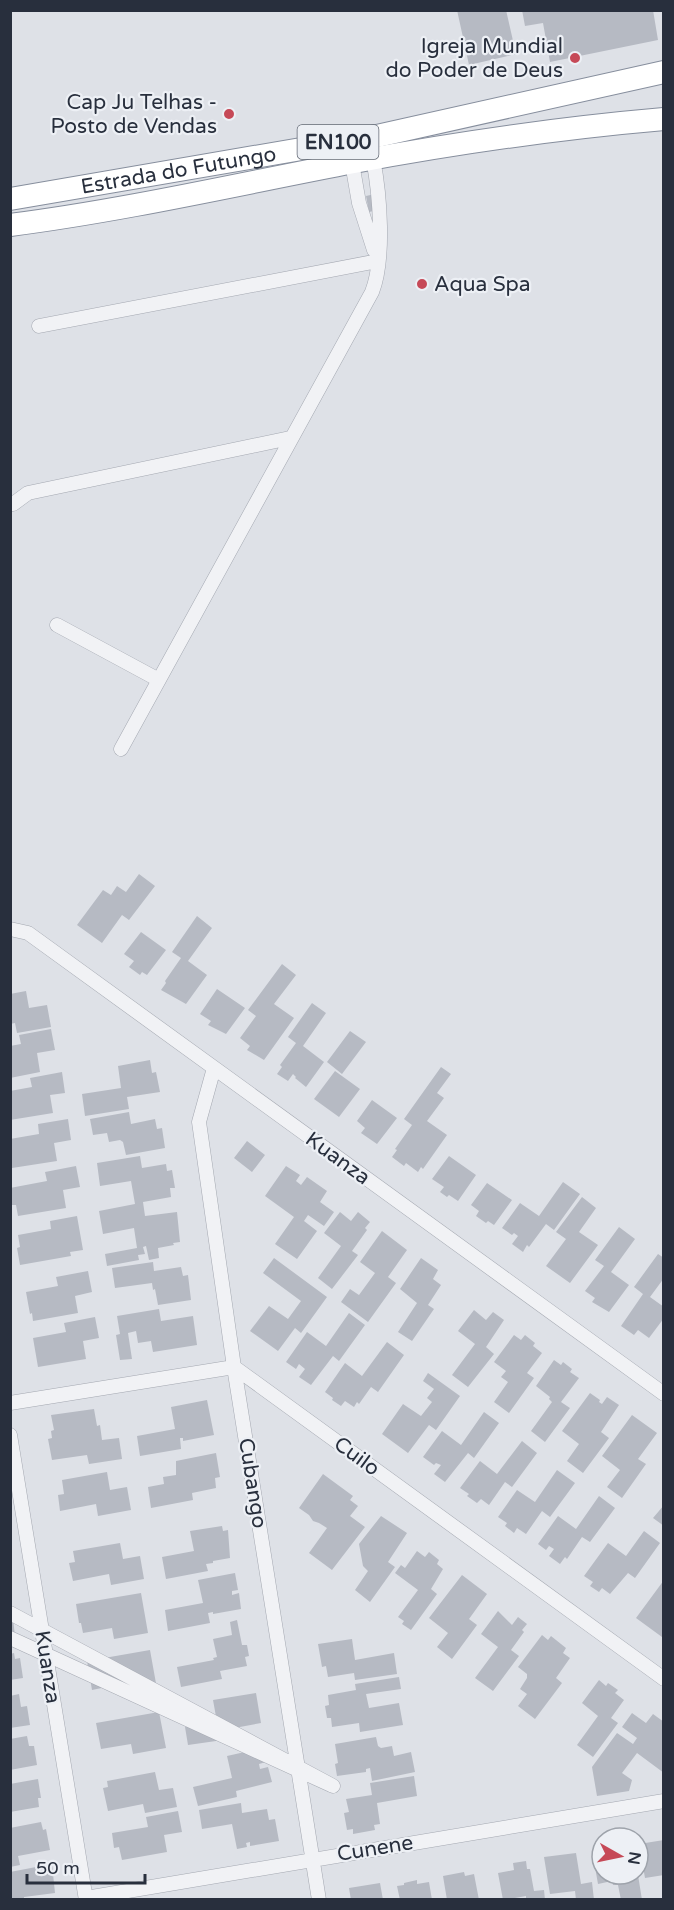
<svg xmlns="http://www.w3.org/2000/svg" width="674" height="1910" font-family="'Varela Round',sans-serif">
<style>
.building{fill:#b6bac3}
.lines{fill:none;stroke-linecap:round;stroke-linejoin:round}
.minor-casing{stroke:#a4a8b1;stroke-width:15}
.trunk-casing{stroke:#868e9d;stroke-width:24}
.minor{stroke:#f1f2f5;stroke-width:14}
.trunk{stroke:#fff;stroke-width:22}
.poi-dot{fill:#c64957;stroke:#edf0f5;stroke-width:2}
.labels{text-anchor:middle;stroke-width:4.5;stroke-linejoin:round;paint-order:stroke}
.shield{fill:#edf0f5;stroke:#636974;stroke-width:1.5}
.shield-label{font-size:20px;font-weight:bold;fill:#282f3d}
.poi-label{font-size:21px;fill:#282f3d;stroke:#edf0f5;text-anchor:end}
.street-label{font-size:21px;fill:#282f3d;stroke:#edf0f5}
</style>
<rect width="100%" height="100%" fill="#dee1e7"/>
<path class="building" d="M457,10h49l10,44 -47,11z
M522,10h131l5,30 -108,22 -7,-39 -18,3z
M375,194l3,16 -9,2 -3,-16z
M139,874l16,12 -26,34 -7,-5 -20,28 -25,-18 26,-35 8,5 6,-9 9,6z
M197,916l15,12 -24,33 19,14 -21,29 -25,-14 5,-7 -1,-2 16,-23 -9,-6z
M141,932l25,18 -19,25 -5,-3 -2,3 -11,-8 5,-6 -10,-7z
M282,964l14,11 -22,29 20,14 -30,42 -17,-10 3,-4 -10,-8 16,-22 -8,-6z
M217,989l28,19 -19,26 -18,-9 3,-4 -11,-7z
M26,991l3,17 18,-3 4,22 -34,6 -2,-10 -5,1v-30z
M312,1003l14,10 -23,33 21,16 -18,25 -11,-9 1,-1 -3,-3 -5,7 -11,-7 5,-7 -2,-2 16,-22 -8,-6z
M51,1029l4,21 -18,3 3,19 -30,6v-32l11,-2 -2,-9z
M350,1031l16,11 -24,32 -15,-12z
M150,1060l2,13 4,-1 4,20 -33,5 2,12 -44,7 -3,-22 39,-6 -3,-22z
M441,1067l10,7 -14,19 7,5 -17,23 20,14 -24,34 -2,-2 -3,5 -12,-9 -2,3 -12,-9 5,-7 -2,-1 17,-24 -8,-6z
M335,1071l25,18 -21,28 -25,-18z
M62,1072l3,21 -15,2 3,18 -43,7v-29l22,-4 -2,-9z
M372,1100l25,18 -20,26 -16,-11 4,-5 -8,-7z
M129,1112l2,12 24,-5 2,10 5,-1 3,20 -39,7 -3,-13 -3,-2 -11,2 -2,-9 -14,2 -3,-16z
M68,1119l3,21 -17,3 3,18 -45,7 -2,-29 29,-5 -1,-10z
M247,1141l18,14 -13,17 -18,-14z
M140,1156l2,12 24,-4 1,7 5,-1 3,18h-5l1,9 -28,5 2,14 32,-4 3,30 -7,1 1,2 -16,3 1,10 -10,2 -3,-14 -3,1 2,7 -7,1 1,5 -32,6 -2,-12 32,-6 -3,-20 -31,6 -4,-23 36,-7 -4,-23 -31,5 -3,-23z
M449,1156l27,19 -18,26 -9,-6 -2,2 -7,-5 4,-5 -12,-8z
M76,1166l4,21 -17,3 3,18 -48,8 -2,-11h-4l-2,-17 37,-7 -2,-9z
M286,1166l14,9 -4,6 5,4 6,-8 20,14 -7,11 14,10 -10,14 -16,-11 -4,6 13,10 -20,28 -22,-15 19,-27 -29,-21z
M563,1182l17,12 -26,36 -8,-6 -17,23 -2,-2 -4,7 -11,-8 6,-8 -4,-3 -2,2 -10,-7 18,-25 19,13z
M487,1183l25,17 -18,25 -6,-4 -2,2 -10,-7 3,-5 -8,-6z
M582,1197l14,11 -17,24 19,13 -28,38 -24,-17 20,-27 -10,-7z
M340,1212l11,9 7,-9 12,10 -5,6 2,2 -15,21 6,4 -26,34 -14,-11 23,-32 -17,-13z
M77,1216l6,34 -13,2 1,4 -51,9 -3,-17 3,-1 -2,-12 33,-6 -1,-8z
M619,1227l16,12 -24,33 18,13 -20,27 -17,-10 3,-4 -10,-7 19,-25 -9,-6z
M382,1231l25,19 -19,27 8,6 -28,39 -27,-20 9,-13 9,6 16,-22 -15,-11z
M658,1254l6,4v20l-14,19 14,10v11l-15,20 -11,-8 -4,5 -13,-9 22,-32 -9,-7z
M274,1258l53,39 -26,36 -6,-5 -17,23 -28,-20 19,-25 19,13 13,-18 -38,-28z
M421,1258l17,12 -5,9 8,6 -13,20 6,4 -22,32 -14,-9 19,-29 -17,-14z
M153,1262l1,9 27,-4 2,9 5,-1 3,25 -33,5 -3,-16 -2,1 -1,-7 -37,5 -3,-20z
M88,1271l4,21 -17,4 3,17 -45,8 -1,-8 -2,1 -4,-22 32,-6 -2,-9z
M159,1309l2,12 32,-5 4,29 -44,7 -2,-11 -13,2 -2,-12 -8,2 4,26 -12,1 -4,-25 4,-1 -3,-18z
M474,1310l12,10 7,-8 11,8 -18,27 8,7 -26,33 -16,-12 23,-31 -17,-13z
M349,1313l16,12 -26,36 -6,-5 -22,29 -12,-8 6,-8 -6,-5 -3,5 -10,-7 21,-30 19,14z
M95,1317l4,21 -16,3 3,18 -48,8 -5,-29 33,-6 -2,-9z
M514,1335l7,5 4,-5 10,8 -2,3 9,7 -15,20 7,5 -25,35 -15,-11 14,-20 -7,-5 5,-6 -12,-9z
M387,1342l17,13 -26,37 -7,-5 -12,17 -2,-2 -3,5 -9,-6 -4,5 -9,-6 1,-2 -8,-6 20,-29 17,13z
M554,1360l7,5 2,-3 9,7 -2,3 9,6 -18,24 9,6 -25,34 -14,-11 21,-29 -3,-3 1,-2 -14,-11z
M428,1373l32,23 -24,34 -7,-5 -21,28 -26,-19 21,-30 18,12 11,-14 -5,-4 7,-9 -11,-8z
M590,1393l10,7 -1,2 3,2 5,-7 12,8 -18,27 8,6 -26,35 -16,-12 12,-17 -17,-13z
M207,1400l7,35 -31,6v-3h-3l1,11 -41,7 -3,-20 38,-7 -4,-22z
M94,1409l3,17 3,-1 2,15 17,-2 3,21 -33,5 -2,-9 -35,5 -4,-21 4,-1 -1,-7 3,-1 -3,-15z
M484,1412l15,11 -25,35 -6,-5 -23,29 -11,-8 7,-9 -5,-2 -2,2 -11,-8 19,-26 19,14z
M632,1415l25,18 -19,26 8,5 -24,34 -15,-11 13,-17 -18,-14z
M522,1441l15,12 -25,34 -7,-5 -16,23 -8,-6 -4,4 -10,-7 2,-2 -9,-6 20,-27 17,13z
M216,1453l4,24 -5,1 1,10 -24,5 1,7 -42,8 -3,-21 16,-3 -1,-7 13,-2v-14z
M557,1470l18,13 -25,34 -8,-6 -16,23 -9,-6 -3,5 -9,-7 2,-3 -9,-6 19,-27 18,12z
M107,1472l3,18 17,-3 4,23 -33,6 -2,-12 -36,7 -2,-16 6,-1 -2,-14z
M323,1474l30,22 -3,4 8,6 -8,10 15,11 -33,43 -23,-17 18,-25 -8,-5 -6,-2 -4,-6 -10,-7z
M599,1496l16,12 -25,34 -8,-5 -15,22 -2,-2 -5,7 -11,-8 5,-7 -5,-3 -3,4 -8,-6 20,-28 18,13z
M664,1505v21l-11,-8z
M381,1516l26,17 -19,29 7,5 -25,35 -15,-12 13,-19 -5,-5 -4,-22z
M222,1526l1,5 5,-1 2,28 -17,3v2l-7,1 2,7 -42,8 -4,-22 32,-6 -4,-20z
M644,1531l16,12 -25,35 -7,-5 -18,21 -8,-6 -3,4 -9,-6 3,-4 -9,-6 24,-33 18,13z
M120,1543l3,16 17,-3 4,23 -33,6 -2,-11 -36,7 -4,-18 6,-1 -2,-11z
M417,1551l8,6 4,-5 10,8 -2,4 6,5 -12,20 6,5 -26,36 -9,-6 2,-3 -6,-4 20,-27 -23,-17 6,-8 4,3z
M235,1573l3,17 -6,1v4l7,-2 2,16 -28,5v-2l-5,1 2,10 -42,8 -3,-21 38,-7 -5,-23z
M462,1575l25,19 -18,25 8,6 -25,34 -15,-12 11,-14 -19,-15z
M664,1580v56l-2,1 -26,-19z
M141,1593l7,40 -34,6 -2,-11 -29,5 -2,-10h-2l-3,-19z
M498,1611l14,14 6,-8 9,7 -5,6 2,2 -13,18 8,6 -26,35 -18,-13 23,-31 -17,-13z
M10,1618h3l3,28 -6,1z
M237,1620l5,25h5l2,11 -4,1 2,9 -27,5 2,8 -41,8 -4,-20 37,-7 -1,-2 4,-1 -4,-18 19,-4 -2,-13z
M542,1635l6,5 3,-4 15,12 -3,5 7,5 -14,20 6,5 -27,36 -17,-13 9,-12 -7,-5 7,-11v-4l-9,-7z
M352,1639l3,21 39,-7 3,21 -42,6 -1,-7 -26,4 -2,-11 -4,1 -4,-23z
M150,1650l7,39 -34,6 -2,-11 -29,6 -5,-29z
M14,1653l1,6 5,-1 3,20 -13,2v-26z
M399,1677l2,12 -35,5 3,14 30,-5 4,22 -43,7 -1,-9 -27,4 -1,-9h-4l-2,-12 4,-1 -1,-10 28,-5 -1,-6z
M599,1680l7,6 2,-3 10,7 -3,3 9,7 -13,18 7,5 -25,34 -16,-12 21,-29 -16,-13z
M256,1693l5,30 -32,6 1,10 -42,6 -3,-18 32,-5 -4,-22z
M19,1694l2,13 6,-1 3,19 -20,3v-32z
M159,1712l7,36 -33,6 -2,-10 -30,5 -5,-26z
M632,1713l14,10 7,-9 11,8v51l-27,-20 -15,20 10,7 -3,11 -32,5 -5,-29 25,-34 16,11 4,-6 -15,-11z
M27,1736l2,10h5l3,19 -27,5v-31z
M376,1737l2,9 3,2 11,-2 2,10 17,-4 4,20 -43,9 -2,-13 -4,1v3l-29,4 -2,-12 3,-1 -3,-19z
M263,1748l3,14 -7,2 1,5 8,-2 4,15 -36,9 1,6 -39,9 -5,-19 39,-9 -5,-22z
M155,1772l4,18 14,-2 4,19 -32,6 -2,-9 -35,7 -5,-23 5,-1 -1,-6z
M414,1776l3,20 -40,7 3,21 -6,1 1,5 -22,4v-5l-6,1 -3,-17 5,-1 -3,-13 26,-4 -2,-12z
M38,1779l3,19h-3l1,9 -29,5v-28z
M241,1803l1,10 25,-4 2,11 6,-1 4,22 -29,5v-4l-4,1 1,4 -10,2 -5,-25 -30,5 -3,-19z
M178,1811l4,21 -18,3 3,17 -45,8 -3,-13 -5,1 -2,-15 36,-6 -2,-10z
M41,1822l2,8 3,-1 4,21 -32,6 2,9 -10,2v-39z
M664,1840v35l-19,3 -6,-34z
M602,1848v26h25v2l11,-1 4,25h-21l-3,-15h-5l-1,-4 -14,3 -6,-34z
M576,1853l5,31 11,-2 2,18h-18l-1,-9 -25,3 -6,-37z
M526,1861l1,8h3l4,22 10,-1 1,10h-19v-4l-23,4 -5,-27 16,-3 -1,-7z
M52,1864l3,29 -31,4v3h-14v-28z
M464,1872l1,4 9,-2 5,26h-32l-4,-24z
M417,1880v4l12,-2 3,18h-32l-3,-14 7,-1v-2z
M380,1883l3,17h-32l-2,-12z"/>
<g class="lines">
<defs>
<path id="minor" d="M352,163l7,40 15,47
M39,326l339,-65
M13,504l15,-11 262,-55
M57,625l102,55
M121,749l251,-457c13,-33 8,-98 1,-133
M10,929l18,4 636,461
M214,1068l-15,54 35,245 85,533
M10,1403l224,-36 430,312
M10,1435l76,465
M10,1613l323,173 -323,-148
M86,1898l578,-97"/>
<g id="trunk">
<path id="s1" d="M10,199l367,-63 287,-64"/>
<path d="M10,225c116,-15 229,-41 344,-63 102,-19 206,-34 310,-43"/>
</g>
</defs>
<use href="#minor" class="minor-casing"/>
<use href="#trunk" class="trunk-casing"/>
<use href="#minor" class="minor"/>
<use href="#trunk" class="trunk"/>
</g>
<g class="poi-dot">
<circle cx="575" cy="58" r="6"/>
<circle cx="229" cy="114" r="6"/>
<circle cx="422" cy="284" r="6"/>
</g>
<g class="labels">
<rect class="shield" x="297.5" y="125" width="81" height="34" rx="4.5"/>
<g class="shield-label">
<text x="338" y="149">EN100</text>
</g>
<g class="poi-label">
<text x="563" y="53">Igreja Mundial<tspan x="563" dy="24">do Poder de Deus</tspan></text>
<text x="217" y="109">Cap Ju Telhas -<tspan x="217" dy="24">Posto de Vendas</tspan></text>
<text x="434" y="291" text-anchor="start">Aqua Spa</text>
</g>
<g class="street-label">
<text dy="7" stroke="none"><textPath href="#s1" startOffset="171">Estrada do Futungo</textPath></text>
<text transform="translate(338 1158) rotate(36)" y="7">Kuanza</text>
<text transform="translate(357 1456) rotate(36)" y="7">Cuilo</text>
<text transform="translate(253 1483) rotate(81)" y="7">Cubango</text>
<text transform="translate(48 1667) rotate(81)" y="7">Kuanza</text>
<text transform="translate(375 1848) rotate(-9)" y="7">Cunene</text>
</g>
</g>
<rect width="674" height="1910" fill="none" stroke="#282f3d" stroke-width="24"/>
<g transform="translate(620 1856) rotate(99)"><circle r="28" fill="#edf0f5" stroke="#9ea3ab" stroke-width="1.5"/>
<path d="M0-4.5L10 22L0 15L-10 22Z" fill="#c64957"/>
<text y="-9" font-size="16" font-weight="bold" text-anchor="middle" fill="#282f3d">N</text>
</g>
<path d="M27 1874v9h118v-9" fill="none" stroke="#282f3d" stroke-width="3"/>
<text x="36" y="1874" font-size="18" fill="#282f3d" stroke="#edf0f5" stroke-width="4.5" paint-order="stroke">50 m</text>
</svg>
